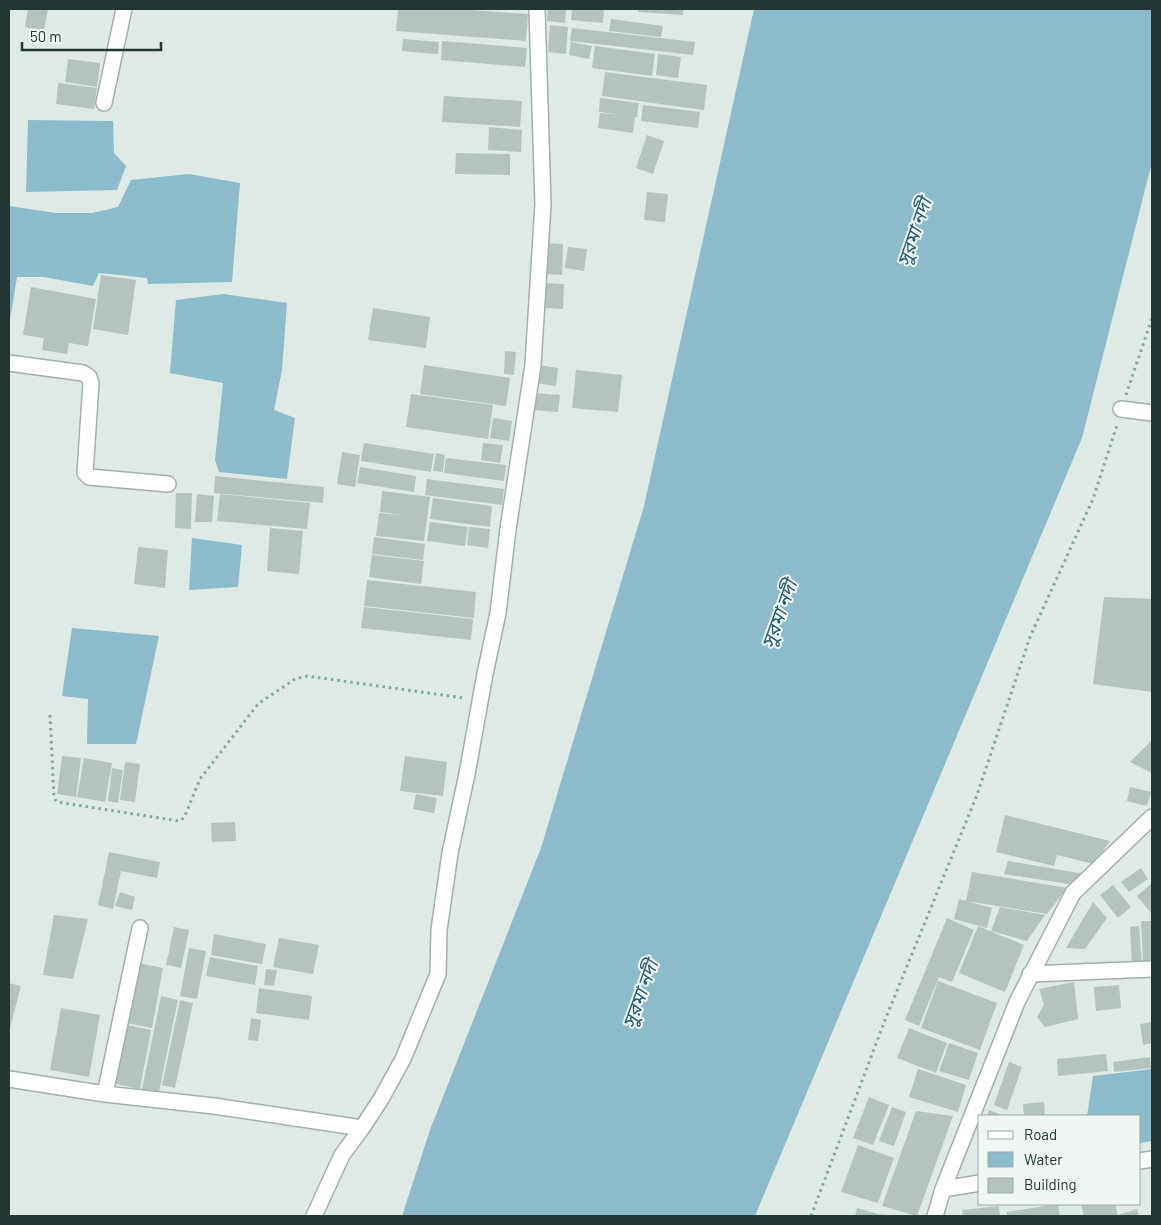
<svg xmlns="http://www.w3.org/2000/svg" width="1161" height="1225" font-family="Barlow,'Noto Sans Bengali',sans-serif">
<style>
.water{fill:#8cbcc9}
.building{fill:#b5c3be}
.lines{fill:none;stroke-linecap:round;stroke-linejoin:round}
.minor-casing{stroke:#a3b0ac;stroke-width:18}
.path{stroke:#83a9a0;stroke-width:3;stroke-dasharray:2.5 4;stroke-linecap:butt}
.minor{stroke:#fff;stroke-width:15}
.labels{text-anchor:middle;stroke-width:4;stroke-linejoin:round;paint-order:stroke}
.water-label{font-size:19px;font-style:italic;fill:#235b6c;stroke:#eff6f3}
</style>
<rect width="100%" height="100%" fill="#dfe9e5"/>
<path class="water" d="M754,9h398v153l-70,276 -327,778h-353l28,-86 111,-282 103,-342z
M28,120l85,1 1,32 12,13 -9,24 -91,2z
M189,174l51,9 -8,99 -84,2 -1,-6 -48,-5 -6,13 -49,-9h-27l-8,48v-119l47,7h36l26,-6 13,-27z
M223,294l64,9 -5,67 -8,40 21,8 -8,61 -68,-7 -4,-12 8,-77 -53,-10 6,-73z
M192,538l50,7 -4,42 -49,3z
M72,628l87,8 -23,108h-49l1,-45 -26,-3z
M1152,1069v72l-12,2v-27h-53l6,-40z"/>
<path class="building" d="M28,9h20l-4,21 -19,-3z
M398,9h57l73,5 -2,27 -130,-10z
M548,9h18l-1,14 -18,-2z
M572,9h32l-1,14 -32,-3z
M638,9h45v6l-45,-3z
M611,19l52,7 -2,11 -52,-6z
M550,25l18,2 -2,27 -18,-2z
M572,28l123,14 -2,13 -123,-14z
M403,39l36,3 -1,12 -36,-3z
M442,41l85,7 -2,19 -84,-7z
M571,42l21,4 -3,13 -20,-4z
M595,46l60,8 -3,22 -60,-8z
M658,54l23,3 -3,21 -22,-3z
M68,59l32,4 -3,24 -32,-5z
M605,72l102,13 -3,25 -102,-14z
M58,83l39,5 -3,21 -38,-5z
M444,96l78,5 -2,26 -78,-5z
M600,98l39,5 -2,14h-2l-2,16 -35,-5 2,-15 23,2 -24,-3z
M643,105l57,7 -2,16 -57,-7z
M489,127l33,3 -1,22 -33,-2z
M647,135l17,6 -11,33 -17,-6z
M456,153l54,1v21l-55,-1z
M647,192l21,2 -3,28 -21,-2z
M546,243l17,1 -1,31 -18,-1z
M568,247l19,2 -3,22 -19,-3z
M101,275l35,5 -8,55 -35,-6z
M546,283l18,1 -1,25 -18,-1z
M31,287l65,12 -8,47 -19,-3 -2,11 -25,-4 2,-12 -21,-3z
M373,308l57,9 -4,31 -58,-8z
M505,351l11,1 -2,23 -10,-1z
M424,365l86,13 -4,28 -86,-12z
M537,365l21,3 -2,18 -21,-3z
M576,370l46,5 -4,37 -46,-4z
M534,393l26,2 -2,17 -25,-2z
M411,394l82,11 -5,34 -82,-12z
M493,418l19,3 -3,20 -19,-3z
M364,443l70,11 -3,18 -70,-11z
M483,443l20,2 -3,18 -19,-3z
M342,452l18,3 -5,32 -18,-3z
M436,453l9,2 -2,17 -10,-1z
M446,458l60,7 -2,16 -60,-8z
M360,467l56,9 -2,16 -57,-9z
M215,476l109,11 -1,16 -109,-10z
M427,479l77,10 -2,16 -77,-10z
M382,491l48,6 -6,44 -48,-5 3,-23 29,3 -28,-4z
M176,493h16l-1,36 -16,-1z
M197,494l17,2 -2,26h-17z
M220,494l90,9 -3,26 -90,-8z
M433,498l59,8 -2,21 -60,-8z
M430,522l38,5 -3,19 -38,-5z
M469,527l21,2 -2,19 -21,-3z
M270,528l33,3 -4,43 -32,-3z
M374,537l51,7 -2,16 -51,-6z
M138,547l30,3 -3,38 -31,-4z
M372,555l52,6 -3,23 -52,-7z
M367,580l109,12 -2,26 -110,-12z
M1104,597l48,2v93l-59,-8z
M364,607l109,12 -2,21 -110,-12z
M1152,740v33l-22,-11z
M62,756l19,2 -5,39 -19,-3z
M405,756l42,6 -4,34 -43,-5z
M84,758l28,5 -7,39 -28,-5z
M125,762l15,2 -5,38 -15,-2z
M112,768l11,2 -5,33 -10,-2z
M1130,787l21,5 -4,14 -20,-5z
M416,794l21,4 -3,15 -21,-4z
M1005,815l105,26 -16,23 -37,-9 -3,11 -58,-14z
M235,822l1,19 -24,1 -1,-19z
M109,852l51,10 -3,16 -36,-7 -8,38 -15,-4z
M1008,861l76,13 -9,11 -71,-11z
M1141,868l7,11 -19,13 -8,-10z
M972,872l95,16 -20,26 -81,-13z
M1152,883v31l-15,-18z
M1113,885l18,22 -13,11 -18,-23z
M120,892l15,5 -3,13 -17,-4z
M959,899l33,9 -5,20 -33,-9z
M1093,902l14,16 -22,31 -19,-1z
M1000,907l45,8 -18,26 -36,-10z
M54,915l34,4 -15,60 -30,-4z
M947,918l27,12 -22,52 -13,-5 -20,49 -14,-6z
M1141,921h11v42h-9z
M978,926l46,19 -19,47 -46,-19z
M1139,926l3,39 -10,1 -2,-39z
M174,927l15,3 -8,38 -15,-3z
M214,934l52,10 -4,20 -51,-9z
M279,938l40,7 -6,29 -40,-7z
M189,948l17,3 -9,48 -17,-3z
M210,957l48,9 -3,19 -49,-9z
M138,963l25,5 -11,60 -26,-5z
M266,969l11,1 -3,16 -10,-1z
M938,981l59,22 -17,47 -59,-22z
M1074,982l4,37 -33,8 -8,-10 7,-12 -5,-16z
M9,983l12,3 -12,46z
M1119,985l2,23 -25,3 -2,-24z
M259,988l53,8 -3,24 -53,-7z
M161,996l17,4 -19,92 -17,-3z
M180,1000l13,3 -18,85 -13,-3z
M61,1008l39,7 -11,62 -39,-7z
M251,1018l10,2 -3,21 -10,-1z
M1152,1022v21l-9,2 -3,-21z
M127,1025l24,5 -11,59 -24,-5z
M909,1028l38,15 -11,30 -39,-15z
M949,1043l29,10 -9,27 -30,-9z
M1106,1054l2,17 -50,5 -1,-17z
M1150,1057l1,11 -37,4 -1,-10z
M1009,1062l13,5 -15,43 -13,-5z
M918,1069l48,16 -8,27 -49,-15z
M869,1097l20,8 -16,40 -20,-7z
M1044,1102l1,14h-21l-1,-12z
M892,1107l14,5 -12,34 -15,-5z
M989,1110l16,6h-18z
M916,1111l37,5 -36,100 -35,-10z
M858,1145l36,13 -16,45 -37,-11z
M1058,1204l2,12h-53v-4z
M1081,1204h34l3,12h-34z
M999,1206l1,10h-37l-1,-6z
M857,1208l24,7 1,-1 5,2h-32z
M1137,1209l2,7h-19v-2z"/>
<g class="lines">
<defs>
<path id="minor" d="M104,103l20,-94
M9,363l74,10 6,4 2,6 -6,90 4,4 79,7
M1121,409l31,4
M1030,974l122,-5
M9,1079l96,15 109,12 148,22 19,-29 22,-40 35,-85 1,-44 11,-77 17,-79 18,-100 13,-61 10,-84 25,-164 10,-161 -6,-195
M105,1094l35,-166
M1140,1161l12,-2
M943,1189l37,-6
M314,1216l28,-61 20,-27
M935,1216l8,-27 74,-187 56,-109 79,-76"/>
</defs>
<use href="#minor" class="minor-casing"/>
<path class="path" d="M1126,395l26,-77
M50,715l4,83 3,4 122,19 5,-3 16,-39 58,-75 37,-25 12,-3 157,22
M811,1216l74,-196 92,-225 53,-158 63,-138 24,-74"/>
<use href="#minor" class="minor"/>
</g>
<g class="labels">
<g class="water-label">
<text transform="translate(914 232) rotate(-71)" y="7">সুরমা নদী</text>
<text transform="translate(779 614) rotate(-70)" y="7">সুরমা নদী</text>
<text transform="translate(640 994) rotate(-70)" y="7">সুরমা নদী</text>
</g>
</g>
<rect width="1161" height="1225" fill="none" stroke="#223733" stroke-width="20"/>
<rect x="978" y="1115" width="162" height="90" fill="#eff6f3" stroke="#9daaa6"/>
<rect x="988" y="1131" width="25" height="8" fill="#ffffff" stroke="#9daaa6"/>
<text x="1024" y="1140" font-size="15" fill="#223733">Road</text>
<rect x="988" y="1152" width="25" height="15" fill="#8cbcc9" stroke="#9daaa6"/>
<text x="1024" y="1165" font-size="15" fill="#223733">Water</text>
<rect x="988" y="1178" width="25" height="15" fill="#b5c3be" stroke="#9daaa6"/>
<text x="1024" y="1190" font-size="15" fill="#223733">Building</text>
<path d="M22 42v8h139v-8" fill="none" stroke="#223733" stroke-width="2.5"/>
<text x="30" y="42" font-size="15" fill="#223733" stroke="#eff6f3" stroke-width="4" paint-order="stroke">50 m</text>
</svg>
